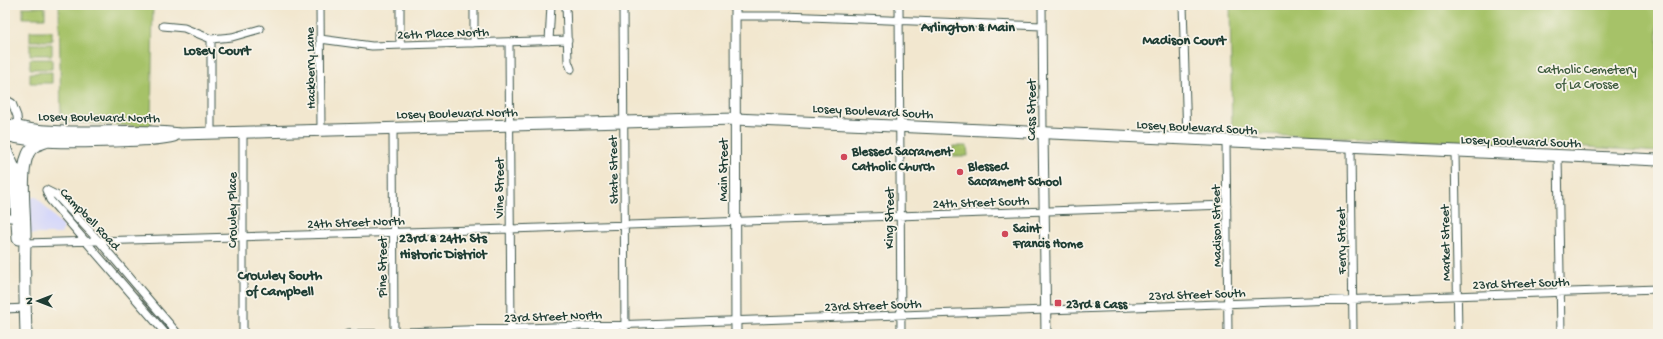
<svg xmlns="http://www.w3.org/2000/svg" width="1663" height="339" font-family="'Gochi Hand',sans-serif">
<style>
.built{fill:#d6d8f9}
.green{fill:#a6c268;stroke:#62804e}
.lines{fill:none;stroke-linecap:round;stroke-linejoin:round}
.minor-casing{stroke:#3f564b;stroke-width:9}
.tertiary-casing{stroke:#3f564b;stroke-width:11}
.primary-casing{stroke:#3f564b;stroke-width:13}
.minor{stroke:#fff;stroke-width:7}
.tertiary{stroke:#fff;stroke-width:9}
.primary{stroke:#fff;stroke-width:11}
.poi-dot{fill:#d1495b;stroke:#f7f3e8;stroke-width:1.5}
.labels{text-anchor:middle;stroke-width:3.5;stroke-linejoin:round;paint-order:stroke}
.street-label{font-size:13px;fill:#1f3d34;stroke:#f7f3e8}
.park-label{font-size:13px;fill:#415e41;stroke:#f7f3e8}
.poi-label{font-size:13px;font-weight:bold;fill:#1f3d34;stroke:#f7f3e8;text-anchor:start}
.neighbourhood-label{font-size:14px;font-weight:bold;fill:#1f3d34;stroke:#f7f3e8}
</style>
<rect width="100%" height="100%" fill="#f7f3e8"/>
<filter id="ink" filterUnits="userSpaceOnUse"><feTurbulence type="fractalNoise" baseFrequency=".025" numOctaves="2"/><feDisplacementMap in="SourceGraphic" scale="8" xChannelSelector="R" yChannelSelector="G"/><feConvolveMatrix kernelMatrix="1 2 1 2 8 2 1 2 1" color-interpolation-filters="sRGB"/></filter>
<filter id="wash" filterUnits="userSpaceOnUse"><feTurbulence type="fractalNoise" baseFrequency=".012" numOctaves="4" result="noise"/><feDisplacementMap in="SourceGraphic" scale="16" xChannelSelector="R" yChannelSelector="G"/><feGaussianBlur stdDeviation="0.9" result="paint"/><feColorMatrix in="noise" values="0 0 0 0 0 0 0 0 0 0 0 0 0 0 0 0 0 1.4 0 .05"/><feComposite in="paint" operator="in"/></filter>
<g filter="url(#wash)">
<rect width="100%" height="100%" fill="#f2e7cf"/>
<path class="built" d="M33,197h4l27,31 -3,6h-31l-1,-34z"/>
<path class="green" d="M59,5h94l-2,122 -90,-5z
M1230,5h428v147l-99,-7 -327,-12z
M23,7h22v11h-22z
M30,31h22v10h-22z
M30,44h22v11h-22z
M30,59h22v10h-22z
M52,72v11h-22v-10z
M953,146h14l1,10h-15z"/>
</g>
<g filter="url(#ink)">
<g class="lines">
<defs>
<path id="minor" d="M320,5l1,125
M566,5l2,56 3,8
M623,5l2,329
M899,5l2,329
M1042,5l1,127
M1183,5l4,134
M735,16h49l258,10
M163,26l21,2 27,11 21,-2 28,-8
M211,39v95
M320,39l52,7 196,-6
M549,41l2,-36
M509,42l2,292
M474,43v-38
M400,45v-40
M5,99l7,4 5,13 1,11
M393,128l1,206
M243,133v201
M1226,141l2,193
M1351,147l2,187
M1455,152l3,182
M1558,156l3,178
M46,190l10,5 42,45 80,94
M46,190l4,10 116,134
M5,218h12
M25,243l485,-14 717,-24
M5,309l20,-1
M347,334l1311,-45"/>
<path id="tertiary" d="M735,5l1,329
M1043,132l3,202"/>
<path id="primary" d="M5,124c57,16 118,2 175,10l555,-15 923,41
M5,135c35,9 71,7 108,6 20,-1 41,0 61,-5
M5,148l9,20 4,71
M26,334c-1,-31 -2,-61 -1,-92 1,-23 -6,-68 3,-88 4,-9 12,-10 20,-13"/>
</defs>
<use href="#minor" class="minor-casing"/>
<use href="#tertiary" class="tertiary-casing"/>
<use href="#primary" class="primary-casing"/>
<use href="#minor" class="minor"/>
<use href="#tertiary" class="tertiary"/>
<use href="#primary" class="primary"/>
</g>
</g>
<g class="poi-dot">
<circle cx="844" cy="157" r="4"/>
<circle cx="960" cy="172" r="4"/>
<circle cx="1005" cy="234" r="4"/>
<rect x="1054" y="299" width="8" height="8" rx="2"/>
</g>
<g class="labels">
<g class="street-label">
<text transform="translate(443 32) rotate(-2)" y="5">26th Place North</text>
<text transform="translate(309 68) rotate(-91)" y="5">Hackberry Lane</text>
<text transform="translate(873 110) rotate(3)" y="5">Losey Boulevard South</text>
<text transform="translate(1030 110) rotate(-90)" y="5">Cass Street</text>
<text transform="translate(457 112) rotate(-1)" y="5">Losey Boulevard North</text>
<text transform="translate(99 116) rotate(1)" y="5">Losey Boulevard North</text>
<text transform="translate(1197 126) rotate(3)" y="5">Losey Boulevard South</text>
<text transform="translate(1521 140) rotate(2)" y="5">Losey Boulevard South</text>
<text transform="translate(612 170) rotate(-91)" y="5">State Street</text>
<text transform="translate(722 170) rotate(-90)" y="5">Main Street</text>
<text transform="translate(498 188) rotate(-90)" y="5">Vine Street</text>
<text transform="translate(981 201) rotate(-2)" y="5">24th Street South</text>
<text transform="translate(231 210) rotate(-90)" y="5">Crowley Place</text>
<text transform="translate(91 218) rotate(46)" y="5">Campbell Road</text>
<text transform="translate(888 218) rotate(-90)" y="5">King Street</text>
<text transform="translate(356 221) rotate(-2)" y="5">24th Street North</text>
<text transform="translate(1215 226) rotate(-91)" y="5">Madison Street</text>
<text transform="translate(1340 241) rotate(-91)" y="5">Ferry Street</text>
<text transform="translate(1444 243) rotate(-91)" y="5">Market Street</text>
<text transform="translate(381 267) rotate(-90)" y="5">Pine Street</text>
<text transform="translate(1521 282) rotate(-2)" y="5">23rd Street South</text>
<text transform="translate(1197 293) rotate(-2)" y="5">23rd Street South</text>
<text transform="translate(873 304) rotate(-2)" y="5">23rd Street South</text>
<text transform="translate(553 315) rotate(-2)" y="5">23rd Street North</text>
</g>
<g class="park-label">
<text x="1587" y="73">Catholic Cemetery<tspan x="1587" dy="15">of La Crosse</tspan></text>
</g>
<g class="poi-label">
<text x="852" y="155">Blessed Sacrament<tspan x="852" dy="15">Catholic Church</tspan></text>
<text x="968" y="170">Blessed<tspan x="968" dy="15">Sacrament School</tspan></text>
<text x="1013" y="232">Saint<tspan x="1013" dy="15">Francis Home</tspan></text>
<text x="1066" y="308">23rd &amp; Cass</text>
</g>
<g class="neighbourhood-label">
<text x="968" y="31">Arlington &amp; Main</text>
<text x="1184" y="44">Madison Court</text>
<text x="217" y="54">Losey Court</text>
<text x="443" y="242">23rd &amp; 24th Sts<tspan x="443" dy="16">Historic District</tspan></text>
<text x="280" y="279">Crowley South<tspan x="280" dy="16">of Campbell</tspan></text>
</g>
</g>
<rect width="1663" height="339" fill="none" stroke="#f7f3e8" stroke-width="20"/>
<g transform="translate(38 301) rotate(270)" stroke="#f7f3e8" stroke-width="3" paint-order="stroke">
<path d="M0-3L7 15L0 10L-7 15Z" fill="#1f3d34"/>
<text y="-6" font-size="11" font-weight="bold" text-anchor="middle" fill="#1f3d34">N</text>
</g>
</svg>
